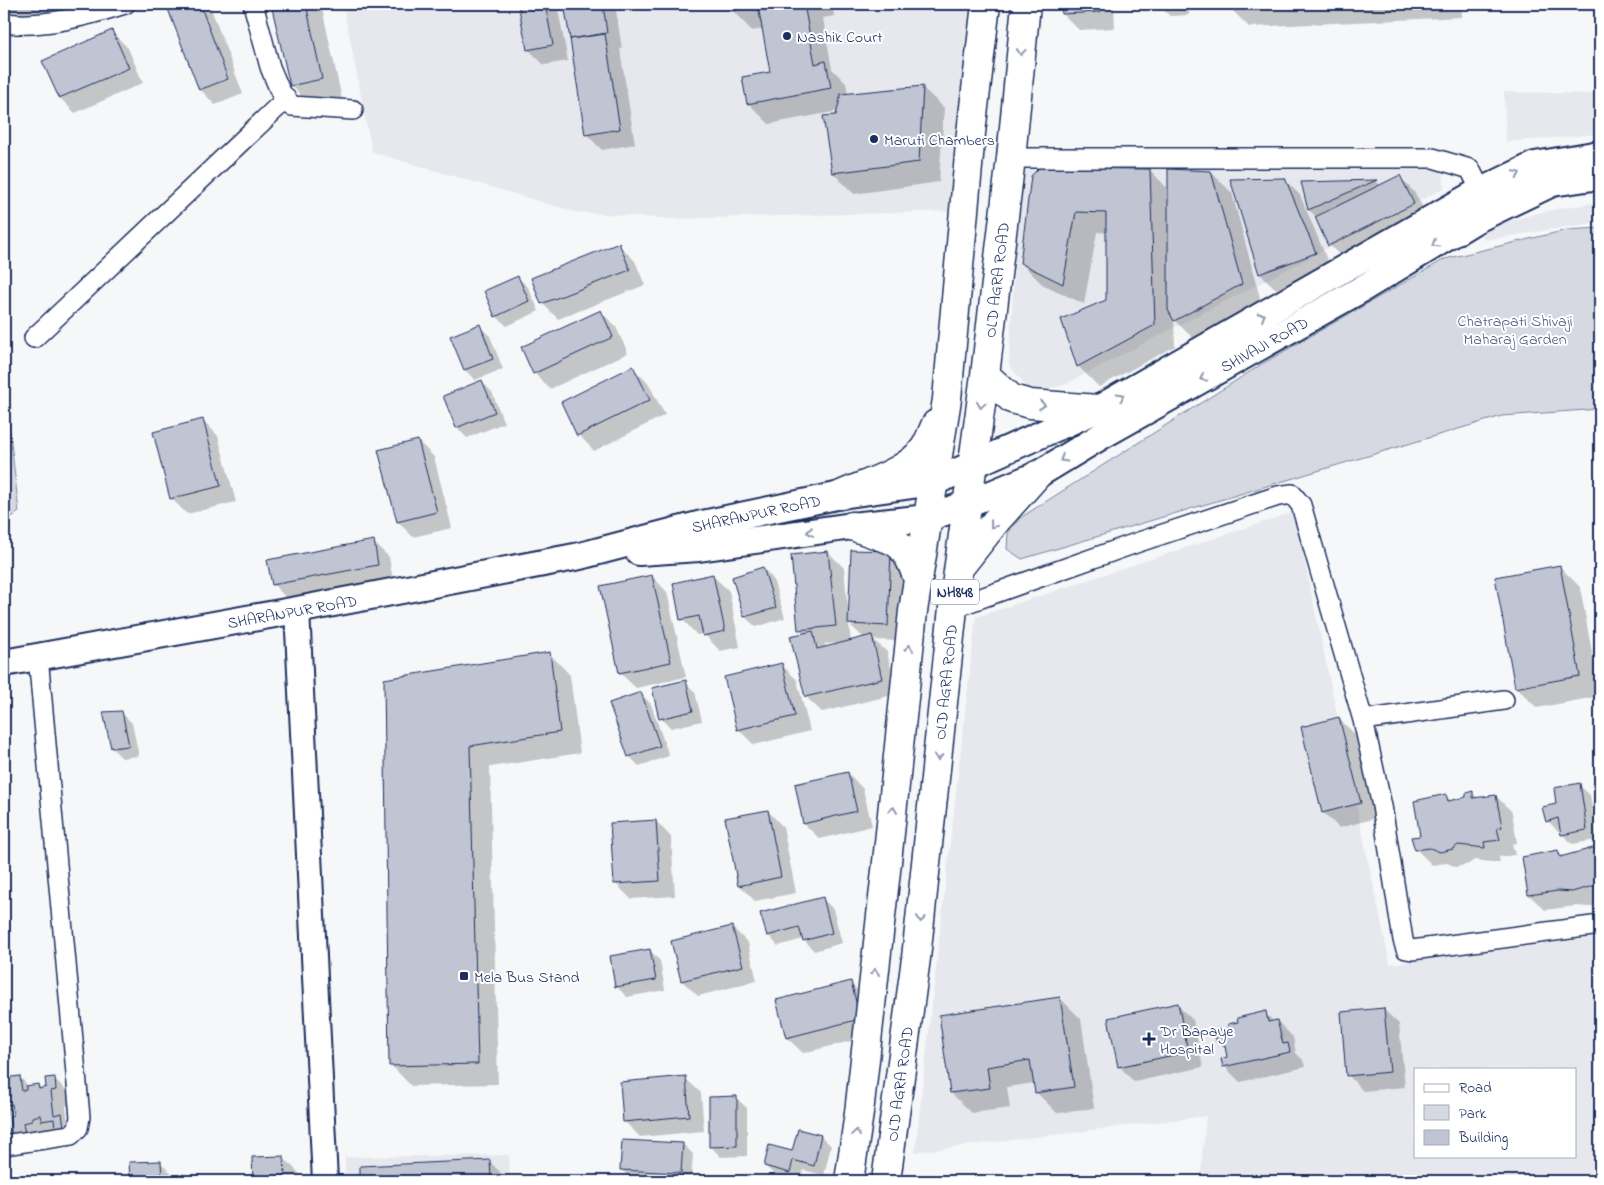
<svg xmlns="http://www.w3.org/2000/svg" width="1604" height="1185" font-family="'Indie Flower',sans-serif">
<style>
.built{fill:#e6e8ee;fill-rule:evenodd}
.green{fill:#d6d9e2;stroke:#7884a0}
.shadow{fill:#0003;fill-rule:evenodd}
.building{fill:#c0c4d3;stroke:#1b2f5e}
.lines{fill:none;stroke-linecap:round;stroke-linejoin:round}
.minor-casing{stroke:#1b2f5e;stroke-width:22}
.tertiary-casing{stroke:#1b2f5e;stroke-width:28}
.secondary-casing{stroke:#1b2f5e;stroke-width:30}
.trunk-casing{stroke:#1b2f5e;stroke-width:31}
.minor{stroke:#fff;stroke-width:19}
.tertiary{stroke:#fff;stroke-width:24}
.secondary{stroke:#fff;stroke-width:26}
.trunk{stroke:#fff;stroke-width:28}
.oneway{stroke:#8d97ae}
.poi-dot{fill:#1b2f5e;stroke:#fff;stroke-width:2}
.labels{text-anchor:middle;stroke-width:4;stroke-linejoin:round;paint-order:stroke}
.shield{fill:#fff;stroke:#5f6d8e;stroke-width:1}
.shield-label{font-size:15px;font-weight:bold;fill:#1b2f5e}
.poi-label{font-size:16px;fill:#1b2f5e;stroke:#fff;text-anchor:start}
.street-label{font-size:16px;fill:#1b2f5e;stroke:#fff}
.park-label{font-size:16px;fill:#4a5a7f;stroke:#fff}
</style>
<rect width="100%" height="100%" fill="#f6f7f9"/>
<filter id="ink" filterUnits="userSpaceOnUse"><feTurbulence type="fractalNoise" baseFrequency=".02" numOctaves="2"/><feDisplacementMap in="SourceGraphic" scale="10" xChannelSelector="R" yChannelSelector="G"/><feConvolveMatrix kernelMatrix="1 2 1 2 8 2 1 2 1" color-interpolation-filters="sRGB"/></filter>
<g filter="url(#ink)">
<path class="built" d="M343,4h630l-15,207 -285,8 -98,-7 -203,-60z
M1504,92l96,2v40l-94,8z
M1443,163l1,25 -380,197 -33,8 -22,-29 11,-194z
M1600,202v20l-116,18 -4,-12 75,-19z
M1294,512l96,452 210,-27v244h-400l6,-65 -291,36 61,-535zM1415,1069h160v87h-160z
M509,1155l1,26h-165v-24z"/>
<path class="green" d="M1600,228v181l-98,7 -480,143 -15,-10 1,-16 12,-15 242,-154 183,-105 122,-29z
M4,381l15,131 -15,10z"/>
<path class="shadow" d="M4,4h55l1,6 -45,7 -11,-11z
M167,4h41l2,2 33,88 -28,11 -15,-16z
M273,4h48l21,95 -30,7 -21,-21z
M520,4h37l11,57 -24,4 -16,-16z
M566,4h49l7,45h-2l15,95 -33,6 -16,-16z
M731,4h101l2,12 -11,2 9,51 14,14 2,12 75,-7 21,20 -5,74 -85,12 -21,-21 -8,-56h12l1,-6 -69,13 -21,-21 24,-30 -8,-44 -12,2 -20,-21z
M1062,4h52l1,24 -36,2 -16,-16z
M1157,4h32v11l-19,1z
M1228,4h233l1,13 -213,10 -21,-21z
M112,32l16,16 15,35 -68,30 -15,-15z
M1150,170l19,20 42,-18 21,21 30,112 -66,36 -22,-21 1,26 -76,41 -21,-21 -16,-46 46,-20v-67l-11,-1 -13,72 -42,-20 -21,-21 11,-87z
M1400,177l15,16 14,26 -84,41 -16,-15 -12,-27 -8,-8 -7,-27 74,-2 5,5z
M1284,179l16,16 31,74 -55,20 -16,-15z
M619,245l16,16 10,24 -87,34 -16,-16z
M517,277l11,10 11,24 -32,15 -11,-10z
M600,311l16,16 12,26 -78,36 -16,-16z
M479,326l11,10 13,33 -28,11 -10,-10z
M633,368l15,15 17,32 -71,36 -15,-16z
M481,381l11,11 12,31 -37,15 -10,-10z
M203,420l15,16 18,66 -49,12 -15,-15z
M418,441l16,16 18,71 -39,9 -15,-15 -19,-71z
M373,542l16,15 4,24 -105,19 -15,-16z
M828,552l16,16 4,43h1l41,-59 16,16 -3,73 -29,-1 13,12 10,42 -75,18 -16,-15 -15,-60 13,-3 -4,-5zM849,624l15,14 -13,4zM840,643v1l-13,3 -3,-3z
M1559,566l21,21 20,109 -63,12 -21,-21z
M763,568l10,11 12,39 -29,9 -11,-10 -12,-39z
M652,576l15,16 19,85 -50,11 -16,-15z
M713,576l16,15 11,56 -20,4 -16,-17 -7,1 -15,-16z
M550,654l20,21 10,78 -90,14 8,317 -87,2 -20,-21 -6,-385z
M781,664l16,16 13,51 -56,14 -16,-16z
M685,682l10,10 7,29 -31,7 -10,-10z
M640,693l11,11 18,52 -30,10 -10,-10z
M122,713l10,10 7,33 -17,2 -10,-10z
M1339,719l16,15 21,84 -37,10 -16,-16z
M848,773l15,16 9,37 -52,13 -16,-15z
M1579,785l11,10 7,45 -25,4 -10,-10 -1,-4 -3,1 -10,-10 9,-16z
M1472,793l6,5 18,-2 16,16 5,31 -5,1 3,11 -16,2 1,6 -26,-3 -5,4 -13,3 -9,-4 -15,2 -16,-16 5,-12 25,-41 5,5 17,-3z
M768,811l15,16 13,66 -41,8 -16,-16z
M656,821l15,16 4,59 -44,3 -16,-16z
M1600,847v57l-11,3 -14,-1 -30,4 -16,-15 29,-43 6,5z
M822,898l11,11 9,34 -28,8 -11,-12 -25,7 -10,-11z
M732,927l16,16 9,38 -59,15 -16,-15 -10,-39z
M650,950l10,11 5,29 -38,7 -10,-10z
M850,983l16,15 9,37 -72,18 -16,-15 -9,-37z
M1060,998l21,21 13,89 -37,5 -21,-21 -1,-9 -28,4 3,21 -38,5 -21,-20z
M1177,1005l16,15 10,47 -69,15 -15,-16z
M1383,1009l16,15 6,63 -42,4 -15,-16z
M1265,1013l9,9 3,-1 16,16 3,16 7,7 2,7 -65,15 -16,-16 5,-8 -2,-8 -10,-9 11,-11z
M20,1077l9,10 9,-2 4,4 5,-1 7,-10 16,16 1,12h-5l2,16 9,8 2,12 -8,2 -33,-6 2,11 -11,2 -13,-12 -12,6v-47l1,1 -1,-19zM10,1108l4,4 1,4 -4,1zM10,1115l3,21 -5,-5 -2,-15z
M685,1078l16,15 3,38 -64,6 -16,-16z
M736,1098l11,10v48l-26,1 -11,-11z
M799,1131l22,5 10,10 -7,29 -21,-5 -2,11h-6l-19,-5 -11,-10 28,-14z
M683,1144l10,10 -2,27 -59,-1 -11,-11z
M283,1157l16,16v8h-45l-1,-23z
M160,1162l16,16v3h-45v-18z
M490,1162l15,15 1,4h-144l-1,-14z"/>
<path class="building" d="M166,4h34l28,75 -29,11z
M271,4h35l16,75 -32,7z
M518,4h27l8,41 -26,5z
M564,4h39l4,29 -37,6z
M729,4h75l11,60 11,-3 5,27 -84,16 -5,-27 28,-5 -12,-66 -27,5z
M1061,4h39v8l-38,2z
M1227,4h67l-67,3z
M112,30l17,38 -70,30 -17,-37z
M605,34l15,95 -35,6 -15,-96z
M923,86l-4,76 -87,11 -9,-57 13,-1 5,-21z
M1039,168l111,1 5,156 -78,42 -16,-48 45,-19v-87l-30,-1 -13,72 -43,-21 11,-87z
M1168,169l43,2 31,113 -68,37 -6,-11z
M1400,175l14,29 -86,42 -13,-29z
M1285,178l31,75 -57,21 -29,-95z
M1377,180l-69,30 -7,-28z
M619,243l11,27 -89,34 -10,-26z
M518,276l11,25 -34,16 -11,-26z
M601,310l12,27 -80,37 -12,-27z
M480,324l13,35 -29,11 -14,-34z
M633,366l17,34 -73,36 -16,-34z
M482,380l13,32 -39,16 -13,-32z
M203,419l18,67 -51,13 -17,-67z
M418,440l19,72 -40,10 -19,-72z
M374,540l4,25 -106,20 -5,-25z
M851,550l40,1 -3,75 -40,-2z
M828,551l8,75 -38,4 -7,-75z
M1560,565l20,111 -65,12 -20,-111z
M763,567l13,41 -32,9 -12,-40z
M713,574l12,57 -22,5 -4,-20 -19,4 -7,-37z
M652,575l19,87 -52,11 -19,-87z
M813,631l4,18 55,-14 10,44 -77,18 -15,-61z
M550,652l10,80 -90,14 8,318 -89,2 -5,-387z
M782,663l13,53 -58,14 -13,-53z
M686,680l7,31 -34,8 -7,-31z
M641,692l19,54 -32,11 -19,-54z
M122,711l7,35 -18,2 -8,-36z
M1339,717l22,86 -39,10 -21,-86z
M848,772l9,39 -54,13 -8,-40z
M1580,783l7,47 -26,5 -3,-17 -12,4 -4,-15 14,-3 -2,-16z
M1473,791v7l23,-3 6,32 -5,1 3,12 -16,2 1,6 -27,-3 -5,4 -13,3 -10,-4 -15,2 -4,-13 9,-1 -6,-35 32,-7 2,7 18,-4v-4z
M768,810l13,67 -43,9 -13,-68z
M656,820l4,61 -46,3 -4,-61z
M1600,846v38l-28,8 -14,-1 -30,4 -6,-38 36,-7 2,7z
M823,897l9,36 -29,8 -4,-14 -32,9 -7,-23z
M732,926l11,40 -62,15 -10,-40z
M650,949l6,31 -41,7 -5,-31z
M851,981l9,38 -74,19 -10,-38z
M1060,997l14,90 -39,6 -5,-33 -43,7 3,21 -40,5 -11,-78z
M1178,1003l10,49 -70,15 -10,-49z
M1384,1008l6,64 -44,4 -5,-64z
M1266,1011l2,11 9,-2 6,24 5,-1 2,9 -67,15 -2,-8 6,-2 -2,-11 -4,-5h-5v-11l11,-1 1,-5 10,-2 -1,-4z
M20,1076l2,15 4,-1v-4l12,-2 1,5 7,-2 -1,-9 10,-1 1,13 -5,1 3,24 8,-2 2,14 -9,2 -1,-10 -13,2 -1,-6 -8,2v4l-9,2 2,11 -13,2 -3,-20 4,-1 -1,-11 -7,1 -1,-27z
M686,1076l3,40 -66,6 -3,-40z
M737,1096v50l-28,1v-50z
M798,1129l23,6 -7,31 -21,-6 -3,13 -26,-7 5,-21 23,6z
M622,1140l61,3 -2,30 -61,-3z
M284,1156l1,25h-32l-1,-24z
M490,1160l1,21h-131v-15z
M161,1161l1,20h-32l-1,-19z"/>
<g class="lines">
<defs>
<path id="minor" d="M253,4l17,63 10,24 12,15 61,4
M4,23c39,5 83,-7 121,-19
M1011,158h422l37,11 17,34
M34,338l252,-239
M953,608l183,-65 142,-47 14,-2 9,11 62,215 141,-20
M1363,720l19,86 21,134 3,9 6,1 188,-25
M4,1145l67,-10 7,-7 2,-11 -42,-461"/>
<path id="tertiary" d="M297,610l28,571"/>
<path id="secondary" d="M639,552l60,-4 153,-22 76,-8 39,-14 70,-29 66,-40 257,-145 117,-71 75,-36 48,-7
M4,663l293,-53 283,-54 118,-31 143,-30 93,-13 164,-73 375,-214 62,-30 65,-11"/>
<path id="trunk" d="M985,375l27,24 18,5 68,5
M841,495c26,-12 66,-23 83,-46 5,-7 8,-17 12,-25
M852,526l42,15c14,9 18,23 24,38
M959,568l37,-47 41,-46
M849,1181l10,-68 28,-251 26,-251 34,-212 24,-266 15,-129
M886,1181l30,-223 37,-350 32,-233 26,-217 15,-154"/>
</defs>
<use href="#minor" class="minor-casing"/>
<use href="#tertiary" class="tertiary-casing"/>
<use href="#secondary" class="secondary-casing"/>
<use href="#trunk" class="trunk-casing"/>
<use href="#minor" class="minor"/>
<use href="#tertiary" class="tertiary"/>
<use href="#secondary" class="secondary"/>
<use href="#trunk" class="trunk"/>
</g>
<defs><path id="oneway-chevron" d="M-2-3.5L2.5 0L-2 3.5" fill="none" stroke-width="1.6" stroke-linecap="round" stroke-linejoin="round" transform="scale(1.25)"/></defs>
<g class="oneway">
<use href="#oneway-chevron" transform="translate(1021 52) rotate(95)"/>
<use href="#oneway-chevron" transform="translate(1517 174) rotate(-26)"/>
<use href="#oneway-chevron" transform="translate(1435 244) rotate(149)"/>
<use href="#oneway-chevron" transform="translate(1262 316) rotate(-30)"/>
<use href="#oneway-chevron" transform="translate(1203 378) rotate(151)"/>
<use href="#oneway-chevron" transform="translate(1121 396) rotate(-30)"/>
<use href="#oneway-chevron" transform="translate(981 405) rotate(98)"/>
<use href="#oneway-chevron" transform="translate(1042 405) rotate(6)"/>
<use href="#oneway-chevron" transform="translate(1063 459) rotate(149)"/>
<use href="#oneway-chevron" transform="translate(993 525) rotate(128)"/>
<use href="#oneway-chevron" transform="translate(810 532) rotate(172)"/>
<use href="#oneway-chevron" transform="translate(909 648) rotate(-84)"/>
<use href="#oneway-chevron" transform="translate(938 757) rotate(96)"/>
<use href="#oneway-chevron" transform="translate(893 810) rotate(-84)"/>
<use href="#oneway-chevron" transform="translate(921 919) rotate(96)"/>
<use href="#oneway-chevron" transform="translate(875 972) rotate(-83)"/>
<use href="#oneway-chevron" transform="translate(856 1133) rotate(-82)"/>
</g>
</g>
<g class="poi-dot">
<circle cx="787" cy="36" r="5"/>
<circle cx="874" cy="139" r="5"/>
<rect x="459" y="971" width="10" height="10" rx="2.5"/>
<path d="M1146.5 1031.5h5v5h5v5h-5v5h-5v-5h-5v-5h5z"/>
</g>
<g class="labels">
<rect class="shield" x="931" y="579.5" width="48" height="25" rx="4"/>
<g class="shield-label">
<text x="955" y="597">NH848</text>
</g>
<g class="poi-label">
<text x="797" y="42">Nashik Court</text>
<text x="884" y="145">Maruti Chambers</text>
<text x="474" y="982">Mela Bus Stand</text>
<text x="1160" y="1036">Dr Bapaye<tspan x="1160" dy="18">Hospital</tspan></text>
</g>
<g class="street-label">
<text transform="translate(996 280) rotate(-83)" y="6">OLD AGRA ROAD</text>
<text transform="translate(1264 344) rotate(-29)" y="6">SHIVAJI ROAD</text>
<text transform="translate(756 513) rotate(-12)" y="6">SHARANPUR ROAD</text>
<text transform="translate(292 611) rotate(-10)" y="6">SHARANPUR ROAD</text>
<text transform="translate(945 682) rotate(-84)" y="6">OLD AGRA ROAD</text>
<text transform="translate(899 1084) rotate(-82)" y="6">OLD AGRA ROAD</text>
</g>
<g class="park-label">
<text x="1515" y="326">Chatrapati Shivaji<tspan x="1515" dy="18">Maharaj Garden</tspan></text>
</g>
</g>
<rect width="1604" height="1185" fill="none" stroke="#fff" stroke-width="20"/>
<rect x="10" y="10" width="1584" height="1165" fill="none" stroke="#1b2f5e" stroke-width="2" filter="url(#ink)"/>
<rect x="1414" y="1068" width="162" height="90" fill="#ffffff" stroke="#a4acbf"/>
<rect x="1424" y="1084" width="25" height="8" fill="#ffffff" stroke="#a4acbf"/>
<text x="1459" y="1092" font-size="15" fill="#1b2f5e">Road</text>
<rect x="1424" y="1105" width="25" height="15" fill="#d6d9e2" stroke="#a4acbf"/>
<text x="1459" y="1118" font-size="15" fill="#1b2f5e">Park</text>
<rect x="1424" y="1130" width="25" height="15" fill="#c0c4d3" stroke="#a4acbf"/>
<text x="1459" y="1142" font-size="15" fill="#1b2f5e">Building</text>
</svg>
